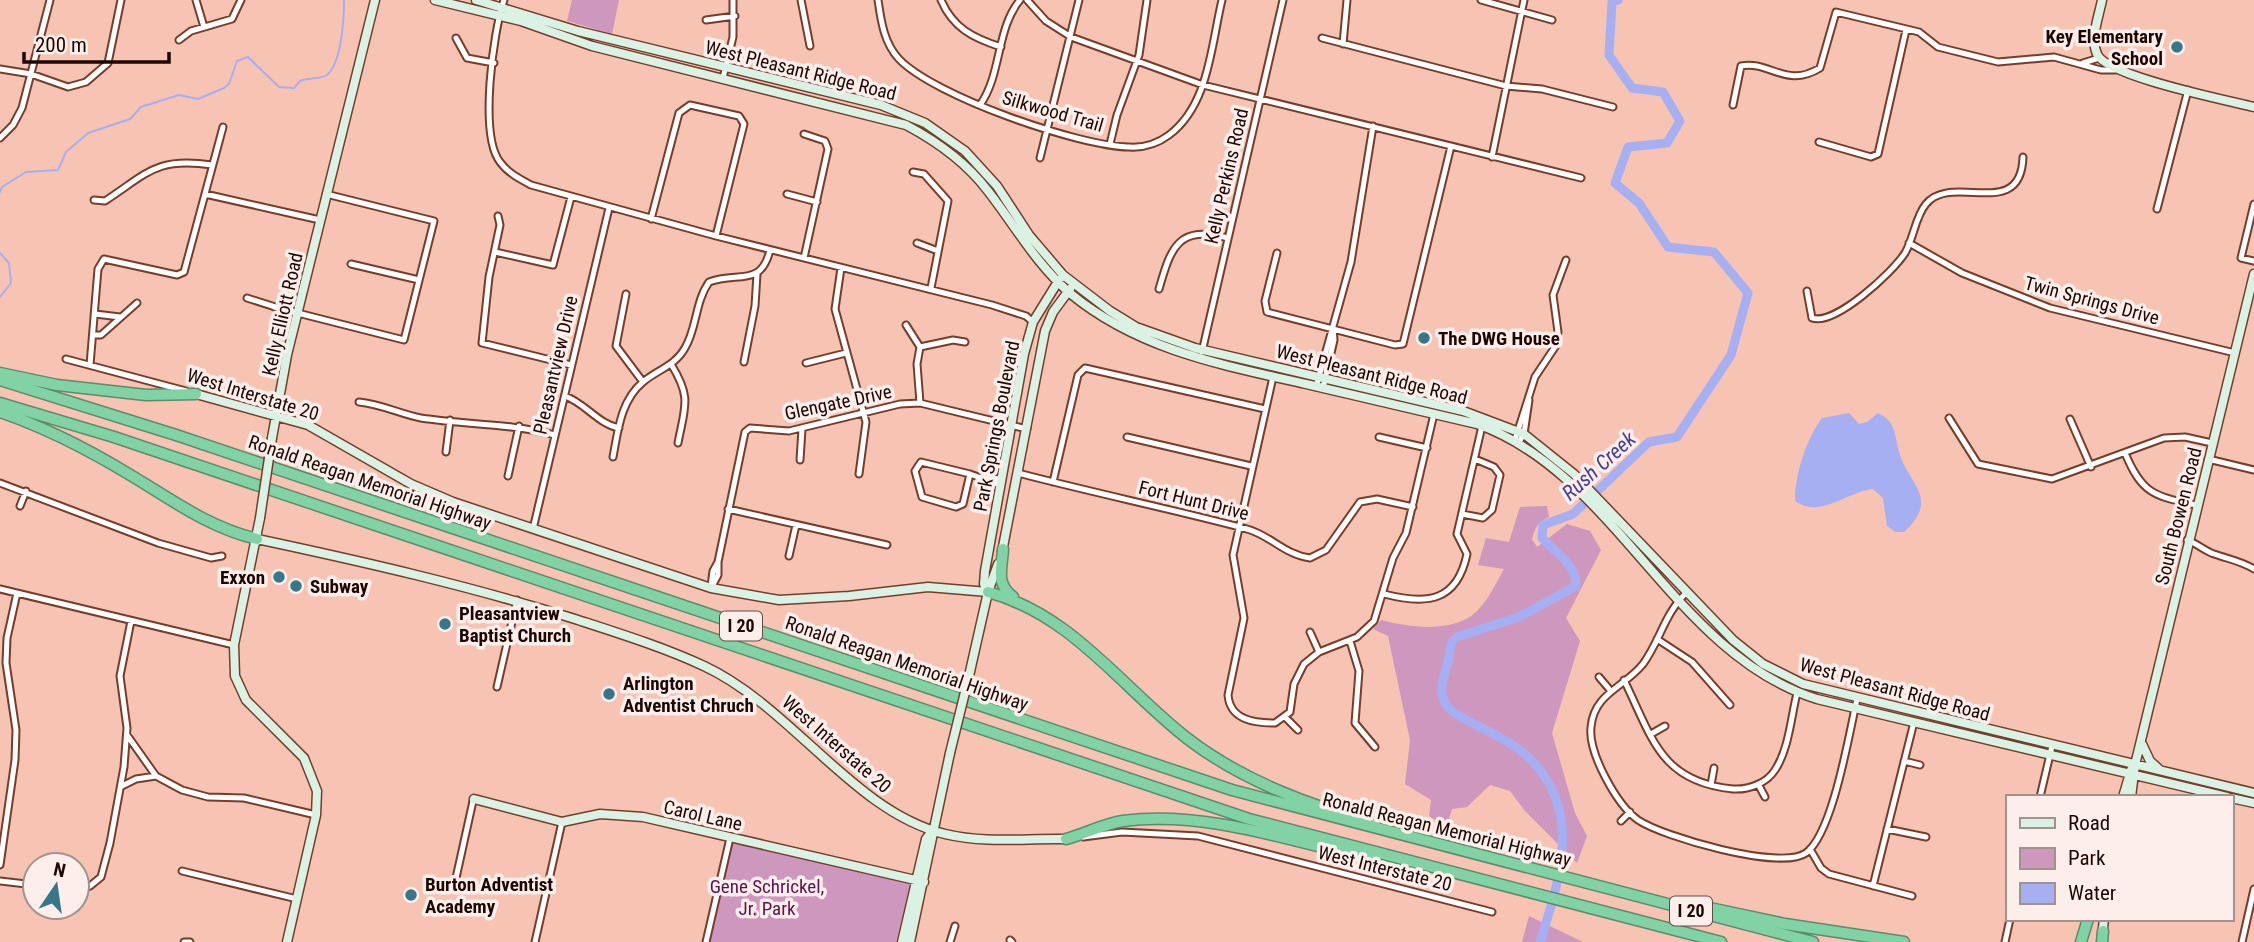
<svg xmlns="http://www.w3.org/2000/svg" width="2254" height="942" font-family="'Roboto Condensed',sans-serif">
<style>
.green{fill:#ce97bd}
.water{fill:#a7aff3}
.lines{fill:none;stroke-linecap:round;stroke-linejoin:round}
.stream{stroke:#a7aff3;stroke-width:2}
.river{stroke:#a7aff3;stroke-width:9}
.street-casing{stroke:#743d2c;stroke-width:9}
.secondary-casing{stroke:#743d2c;stroke-width:11}
.highway-casing{stroke:#5e8b6c;stroke-width:13}
.street{stroke:#fff;stroke-width:5}
.secondary{stroke:#d9f2e4;stroke-width:8}
.highway{stroke:#81d2a5;stroke-width:10}
.secondary-bridge-casing{stroke:#743d2c;stroke-width:11;stroke-linecap:butt}
.secondary-bridge{stroke:#d9f2e4;stroke-width:8}
.poi-dot{fill:#36788a;stroke:#fceeea;stroke-width:2.5}
.labels{text-anchor:middle;stroke-width:7;stroke-linejoin:round;paint-order:stroke}
.shield{fill:#fceeea;stroke:#5f4c48;stroke-width:2}
.shield-label{font-size:18px;font-weight:bold;fill:#1c0703}
.poi-label{font-size:19px;font-weight:bold;fill:#1c0703;stroke:#fceeea;text-anchor:start}
.street-label{font-size:19px;fill:#1c0703;stroke:#fceeea}
.park-label{font-size:19px;fill:#5b134b;stroke:#fceeea}
.water-label{font-size:21px;font-style:italic;fill:#403e9f;stroke:#fceeea}
</style>
<rect width="100%" height="100%" fill="#f7c3b2"/>
<path class="green" d="M572,0h47l-7,34 -45,-13z
M1547,506l2,11c-11,4 -14,11 -17,22l5,8 30,-23 23,7 11,19 -35,68 14,23 -28,92 23,80 12,23 -10,27 -52,-52 -15,-20 -20,-6 -23,22 -15,2 -4,13h-10l-9,-6 2,-16 -26,-16 5,-44 -22,-104 -15,-7 8,-9c27,7 61,12 87,-2 16,-9 27,-33 36,-49l-26,-4 8,-27 23,4 11,-35z
M731,843l179,41 -14,58h-187z
M1529,916l54,26h-61z"/>
<path class="water" d="M1849,413l10,11 8,-2 11,-9c16,7 17,20 20,35 6,33 45,49 6,84h-9l-8,-6 -4,-28 -10,-9c-27,3 -53,30 -78,12 0,-27 11,-61 27,-83z"/>
<g class="lines">
<path class="stream" d="M0,192l2,-5 24,-15 32,-2 8,-18 22,-19 42,-14 11,-12 38,-12 19,4 26,-11 5,-4 8,-23 11,-4 31,30 15,1 6,-7c8,-3 21,-2 27,-6 15,-13 17,-57 17,-75
M0,253l9,10 2,20 -11,14"/>
<path class="river" d="M1540,942c20,-64 44,-133 -13,-186 -21,-19 -51,-29 -74,-44 -20,-17 -8,-35 -4,-55 2,-10 0,-14 8,-20l62,-20 57,-31c1,-22 -22,-34 -34,-48l1,-13 30,-11 76,-72 28,-5 54,-82 17,-62 -34,-41 -46,-5 -29,-44 -24,-20 13,-36 39,-4 13,-22 -17,-29 -31,-4 -23,-33 3,-53 6,-2"/>
<defs>
<path id="street" d="M196,0l8,27
M504,0c-11,32 -25,135 -4,162 8,11 20,17 31,23l185,51 276,69 34,11 7,6
M801,0l9,46
M878,0c3,21 6,43 21,59 35,37 179,87 230,88 15,1 28,-3 40,-12 40,-30 42,-89 53,-135
M941,0c12,28 32,38 60,47
M1027,0l19,21 25,16 132,48 378,93
M1481,0l71,20
M706,20l29,-4
M456,38l11,20 27,5
M1322,38l184,48 36,3 71,18
M179,40l12,-9 41,-12 9,-19
M1343,44l4,-44
M2083,63l16,-5
M0,69l31,5 37,13 18,-5 22,-19 13,-63
M723,78l10,-41v-37
M980,105c22,-31 16,-76 40,-105
M1733,105l8,-39c28,-6 45,23 79,2l16,-56 83,20 19,15 60,15 56,-5 47,13h14
M0,138l13,-13 9,-17 28,-108
M1819,142l52,15 7,-3 28,-124
M1110,144l7,-29 22,-60 8,-55
M1492,157l32,-157
M1040,158l39,-158
M913,172l11,2 24,27 -17,87
M205,194l115,26
M787,194l30,8
M94,200l11,1c44,-29 52,-44 107,-36
M2254,204l-13,54 13,3
M2157,209l31,-119
M498,216l2,9 -11,52 -7,66 89,22
M651,219l28,-106 11,-8 49,11 5,8 -28,112
M917,243l21,8
M1909,243l53,30 88,35 185,45
M495,252l58,13 18,-68
M1277,253l-12,48 2,11 128,33 8,-1 48,-198
M804,258l24,-109 -3,-8 -21,-7
M351,264l68,16
M841,268l-6,41 31,113 -7,52
M1159,289c12,-42 19,-64 69,-51
M1807,291l5,27c23,8 81,-46 93,-65 9,-15 10,-36 21,-49 26,-32 95,18 97,-47
M626,294l-10,52 27,36
M247,298l44,14
M274,307l130,33 30,-119 -108,-27
M95,314l25,3
M906,325l14,22
M94,335h7l36,-32
M920,347l-3,17 3,39
M920,347l33,-7 12,2
M1202,352l81,-352
M66,359l120,32
M744,362l11,-56 2,-32
M806,363l40,-10
M671,364c21,34 14,42 7,79
M90,365l8,-96 6,-10 73,16 7,-3 39,-145
M1273,377l-40,178 11,63 -16,77c2,25 26,28 47,28l15,-11 4,-28 10,-20 15,-12 38,-15 17,-16 19,-63 13,-25 28,-119
M1316,387l35,-125 22,-136
M1323,388l11,-48 -1,-11
M565,396c20,7 33,28 54,32
M359,402c22,2 41,12 62,16 46,7 87,5 134,17
M1949,418l29,46 74,15 112,-41 21,-1 27,6
M2070,419l21,48
M1127,437l124,29
M1379,437l48,11
M1515,440l20,-63 20,-30 3,-15 -5,-37 13,-35
M1519,442l5,-8 5,-34
M446,452l4,-32
M2125,453c17,41 29,43 71,52
M613,457c5,-27 8,-57 30,-75 14,-12 32,-16 42,-34 12,-20 10,-46 24,-66 28,-11 52,6 61,-32
M2208,459l46,11
M800,460l2,-31
M1018,473c76,20 154,36 229,56 23,6 38,26 63,29l16,-8 34,-48 17,-3 36,8
M970,474l-7,30 -7,3 -34,-10 -7,-26 6,-9 49,12 30,11
M508,476l11,-50
M978,477l23,2
M1053,482l25,-107 7,-7 180,41
M0,483l158,60 53,15 11,-2
M20,506l6,-15
M728,509l159,36
M1462,514l21,4 9,-8 8,-35 -6,-8 -19,-8
M533,529l76,-321
M2187,540c11,4 18,11 27,14 14,5 27,7 40,15
M789,556l7,-31
M711,586l2,-15 5,-9
M711,588l7,-13v-13l27,-130 5,-4 39,3 111,-27 20,-1 107,26
M0,589l234,56
M1687,592c-23,22 -26,47 -44,72 -18,23 -49,29 -52,63 -3,26 26,78 47,93 25,17 143,51 168,33 27,-20 43,-119 51,-154
M1384,594c43,11 73,8 83,-40l-10,-20 25,-108
M1310,632l9,20
M1657,639l35,23 38,43
M1350,641l9,30 -4,52 20,24
M1599,677l11,13
M1624,680c28,57 36,102 109,109 16,1 34,-6 42,-19 14,-21 16,-53 22,-77
M497,687l20,-87
M1285,717l13,13
M1651,734l14,-8
M127,735l29,41 26,14 26,7 36,1 72,17
M1904,761l16,4
M1758,784l7,13
M1711,785l3,-17
M122,786l14,-7 20,-3
M2040,797l12,-51
M1621,821l9,-9
M1887,829l39,8
M1083,837l39,-5 76,4 294,76
M1810,849l11,19 8,6 83,22
M0,865l15,-105 1,-30 -10,-67 1,-25 10,-45
M182,871l115,28
M456,878l17,-77
M0,881l35,4
M1873,886l41,-164
M77,889l13,-3 11,-9 9,-34 14,-76 3,-39 -7,-52 11,-55
M1010,940l2,2
M184,942h6
M535,942l27,-120
M706,942l24,-104
M950,942l5,-16
M2005,942l5,-23
M2242,942l12,-53"/>
<path id="secondary" d="M435,0l86,21 71,25 314,79c32,17 60,37 82,66 28,36 48,73 83,103 68,56 152,71 235,90 57,13 114,27 171,40 139,49 196,230 340,275l410,98
M476,0l102,31 303,74 44,18 40,28 32,35 32,49 34,40 47,36 26,16 59,21 268,63 61,23 50,40 159,166 30,24 40,20 451,109
M2102,0c-3,16 -12,38 -5,54 9,22 129,46 157,53
M196,394l112,31 103,59 42,18 258,86 68,12 70,-4 79,-9 60,5
M272,438l15,-83 88,-355
M260,518l-26,127 1,31 11,24 58,58 13,33 -1,24 -29,127
M257,539c108,23 213,47 318,80 43,14 88,28 129,47 88,41 150,146 241,168 42,10 80,4 121,5
M1002,552l43,-221 8,-19 17,-23
M988,592l-4,-8 1,-13 39,-217 9,-32 26,-42
M969,676l19,-84 10,-28
M2142,744l8,17 10,9
M2123,797l8,-27
M2131,797l4,-32 119,-491
M2231,798l23,5
M474,799l88,23 38,-8 43,3 281,65
M2102,936l2,-17
M902,942l24,-103 7,-9
M910,942l40,-189"/>
<path id="highway" d="M0,373l57,12 89,10 50,-1
M0,380l176,55 1056,355 581,152
M0,403l114,34 1135,382 472,123
M0,412c44,15 87,37 127,61 44,26 80,54 130,66
M1003,549c-1,20 -8,34 10,48
M988,592c85,23 133,95 200,147 52,40 121,67 184,83
M1066,839c19,-5 37,-15 57,-18 83,-11 171,21 251,39
M1705,907l80,17 119,18
M2081,942l7,-23
M2102,942l1,-11"/>
</defs>
<use href="#street" class="street-casing"/>
<use href="#secondary" class="secondary-casing"/>
<use href="#highway" class="highway-casing"/>
<use href="#street" class="street"/>
<use href="#secondary" class="secondary"/>
<use href="#highway" class="highway"/>
<defs>
<path id="secondary-bridge" d="M260,518l12,-80
M950,753l19,-77"/>
</defs>
<use href="#secondary-bridge" class="secondary-bridge-casing"/>
<use href="#secondary-bridge" class="secondary-bridge"/>
</g>
<g class="poi-dot">
<circle cx="2177" cy="47" r="7"/>
<circle cx="1424" cy="338" r="7"/>
<circle cx="279" cy="577" r="7"/>
<circle cx="296" cy="586" r="7"/>
<circle cx="445" cy="624" r="7"/>
<circle cx="609" cy="694" r="7"/>
<circle cx="411" cy="895" r="7"/>
</g>
<g class="labels">
<g class="shield">
<rect x="720" y="611.5" width="42" height="29" rx="5"/>
<rect x="1670" y="896.5" width="42" height="29" rx="5"/>
</g>
<g class="shield-label">
<text x="741" y="632">I 20</text>
<text x="1691" y="917">I 20</text>
</g>
<g class="poi-label">
<text x="2163" y="43" text-anchor="end">Key Elementary<tspan x="2163" dy="22">School</tspan></text>
<text x="1438" y="345">The DWG House</text>
<text x="265" y="584" text-anchor="end">Exxon</text>
<text x="310" y="593">Subway</text>
<text x="459" y="620">Pleasantview<tspan x="459" dy="22">Baptist Church</tspan></text>
<text x="623" y="690">Arlington<tspan x="623" dy="22">Adventist Chruch</tspan></text>
<text x="425" y="891">Burton Adventist<tspan x="425" dy="22">Academy</tspan></text>
</g>
<g class="street-label">
<text transform="translate(801 70) rotate(14)" y="7">West Pleasant Ridge Road</text>
<text transform="translate(1053 111) rotate(16)" y="7">Silkwood Trail</text>
<text transform="translate(1226 176) rotate(-77)" y="7">Kelly Perkins Road</text>
<text transform="translate(2092 300) rotate(15)" y="7">Twin Springs Drive</text>
<text transform="translate(282 314) rotate(-77)" y="7">Kelly Elliott Road</text>
<text transform="translate(555 365) rotate(-77)" y="7">Pleasantview Drive</text>
<text transform="translate(1372 374) rotate(14)" y="7">West Pleasant Ridge Road</text>
<text transform="translate(253 394) rotate(17)" y="7">West Interstate 20</text>
<text transform="translate(838 402) rotate(-12)" y="7">Glengate Drive</text>
<text transform="translate(996 426) rotate(-79)" y="7">Park Springs Boulevard</text>
<text transform="translate(370 482) rotate(19)" y="7">Ronald Reagan Memorial Highway</text>
<text transform="translate(1194 500) rotate(14)" y="7">Fort Hunt Drive</text>
<text transform="translate(2178 516) rotate(-76)" y="7">South Bowen Road</text>
<text transform="translate(907 663) rotate(19)" y="7">Ronald Reagan Memorial Highway</text>
<text transform="translate(1895 689) rotate(15)" y="7">West Pleasant Ridge Road</text>
<text transform="translate(837 744) rotate(41)" y="7">West Interstate 20</text>
<text transform="translate(703 815) rotate(13)" y="7">Carol Lane</text>
<text transform="translate(1447 829) rotate(14)" y="7">Ronald Reagan Memorial Highway</text>
<text transform="translate(1385 868) rotate(14)" y="7">West Interstate 20</text>
</g>
<g class="park-label">
<text x="767" y="893">Gene Schrickel,<tspan x="767" dy="22">Jr. Park</tspan></text>
</g>
<g class="water-label">
<text transform="translate(1599 466) rotate(-42)" y="7">Rush Creek</text>
</g>
</g>
<rect x="2006" y="795" width="228" height="126" fill="#fceeea" stroke="#a2928e" stroke-width="2"/>
<rect x="2020" y="818" width="35" height="10" fill="#d9f2e4" stroke="#a2928e" stroke-width="2"/>
<text x="2068" y="830" font-size="21" fill="#1c0703">Road</text>
<rect x="2020" y="848" width="35" height="21" fill="#ce97bd" stroke="#a2928e" stroke-width="2"/>
<text x="2068" y="865" font-size="21" fill="#1c0703">Park</text>
<rect x="2020" y="883" width="35" height="21" fill="#a7aff3" stroke="#a2928e" stroke-width="2"/>
<text x="2068" y="900" font-size="21" fill="#1c0703">Water</text>
<g transform="translate(56 886) rotate(13)"><circle r="33" fill="#fceeea" stroke="#a2928e" stroke-width="2"/>
<path d="M0-5L12 26L0 18L-12 26Z" fill="#36788a"/>
<text y="-10" font-size="19" font-weight="bold" text-anchor="middle" fill="#1c0703">N</text>
</g>
<path d="M24 52v10h145v-10" fill="none" stroke="#1c0703" stroke-width="3.5"/>
<text x="35" y="52" font-size="21" fill="#1c0703" stroke="#fceeea" stroke-width="5" paint-order="stroke">200 m</text>
</svg>
